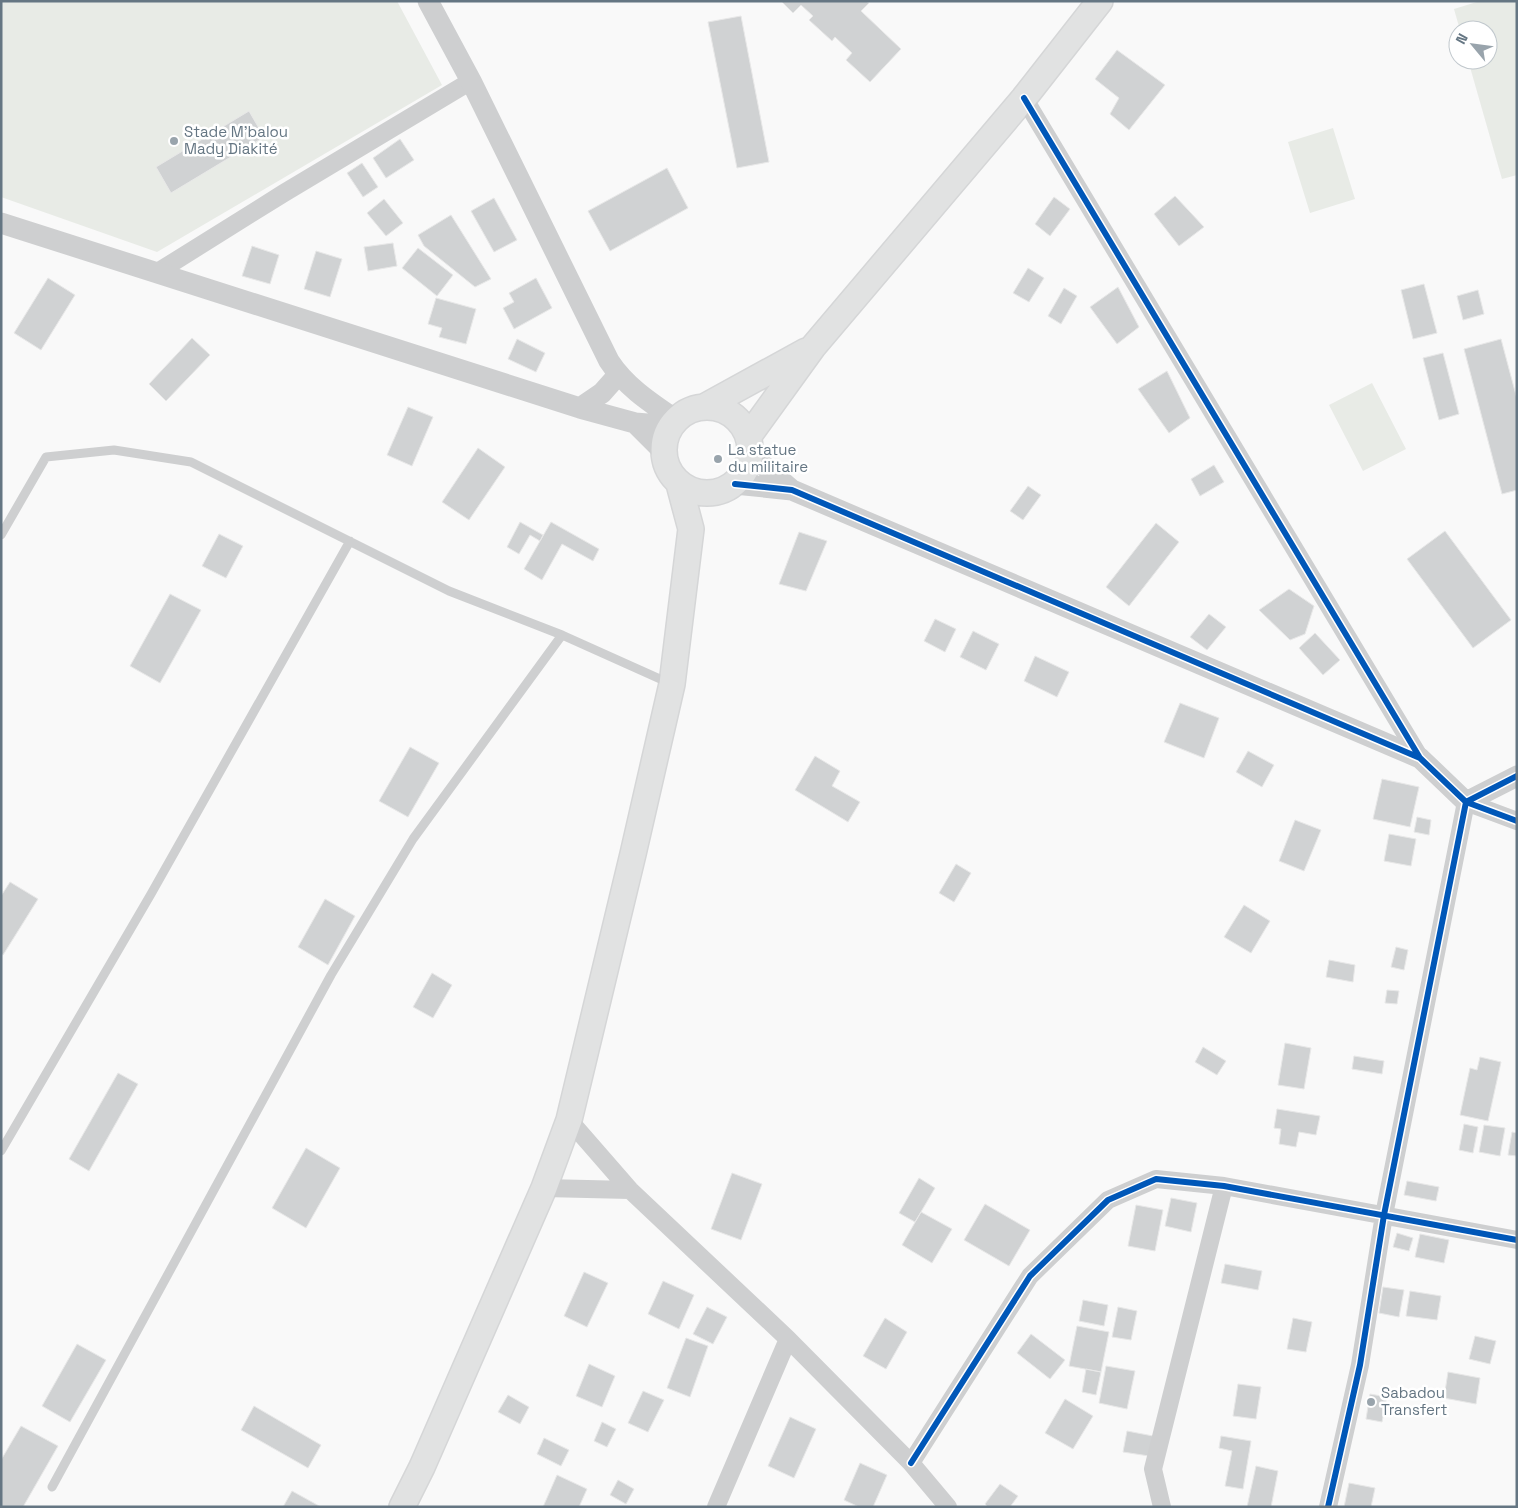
<svg xmlns="http://www.w3.org/2000/svg" width="1518" height="1508" font-family="'Space Grotesk',sans-serif">
<style>
.green{fill:#e8ebe6}
.building{fill:#d0d2d3;stroke:#e8e8e8}
.lines{fill:none;stroke-linecap:round;stroke-linejoin:round}
.secondary-casing{stroke:#d5d6d7;stroke-width:28}
.service{stroke:#cecfd0;stroke-width:9}
.minor{stroke:#cecfd0;stroke-width:18}
.tertiary{stroke:#cecfd0;stroke-width:21}
.secondary{stroke:#e1e2e2;stroke-width:25}
.cycleway-casing{stroke:#fff;stroke-width:9}
.cycleway{stroke:#0057b8;stroke-width:6}
.poi-dot{fill:#99a4ac;stroke:#fff;stroke-width:2}
.labels{text-anchor:middle;stroke-width:5;stroke-linejoin:round;paint-order:stroke}
.poi-label{font-size:15px;fill:#657683;stroke:#fff;text-anchor:start}
</style>
<rect width="100%" height="100%" fill="#f9f9f9"/>
<path class="green" d="M1,1h396l45,84 -285,167 -156,-55z
M1480,1h37v174l-15,4 -34,-119h20v-30h-28l-6,-21z
M1333,128l22,71 -45,14 -22,-71z
M1372,383l34,66 -43,22 -34,-66z"/>
<path class="building" d="M781,1h85l3,2 -8,8 40,38 -31,33 -24,-22 6,-7 -17,-16 -3,4 -23,-21 4,-4 -12,-11 -8,8z
M741,16l28,146 -32,6 -29,-146z
M1117,50l48,35 -36,45 -19,-16 9,-16 -24,-19z
M249,111l15,26 -93,56 -15,-26z
M400,139l14,21 -28,18 -13,-20z
M362,163l16,24 -15,10 -16,-24z
M667,168l21,40 -78,43 -22,-40z
M1175,196l29,31 -25,19 -25,-32z
M1054,197l16,12 -20,27 -15,-12z
M494,198l23,42 -23,12 -23,-41z
M384,199l19,24 -17,13 -19,-23z
M451,215l40,64 -16,8 -51,-41 -6,-11z
M393,243l4,23 -29,5 -4,-24z
M252,246l27,9 -9,29 -28,-8z
M418,248l35,27 -16,21 -35,-28z
M316,251l26,8 -12,38 -26,-8z
M1028,268l16,10 -15,24 -16,-9z
M48,278l27,17 -34,55 -27,-17z
M536,278l16,30 -38,21 -11,-21 11,-6 -5,-9z
M1424,284l13,49 -24,6 -12,-49z
M1118,287l21,40 -22,17 -27,-37z
M1064,288l13,8 -16,28 -13,-8z
M1478,290l6,24 -21,6 -6,-24z
M436,298l40,11 -10,35 -27,-7 3,-9 -14,-4z
M192,338l18,17 -44,46 -17,-17z
M517,339l28,14 -9,19 -28,-13z
M1501,339l16,60v91l-15,4 -38,-145z
M1443,353l16,61 -20,6 -16,-62z
M1167,371l23,47 -21,15 -31,-44z
M408,407l25,10 -21,49 -25,-11z
M478,448l27,19 -36,53 -27,-18z
M1214,465l10,17 -24,14 -9,-17z
M1028,486l13,9 -18,25 -13,-9z
M520,522l23,13 -3,6 -10,-6 -11,19 -12,-7z
M551,522l48,27 -6,12 -31,-17 -20,36 -18,-11z
M1156,523l23,19 -50,64 -23,-19z
M1445,531l66,89 -38,28 -66,-89z
M799,532l28,9 -21,50 -27,-7z
M219,534l24,12 -17,32 -24,-12z
M1289,589l25,17 -9,28 -15,6 -31,-30z
M170,594l31,16 -41,73 -30,-17z
M1209,614l17,13 -19,23 -17,-13z
M935,619l21,10 -11,23 -21,-11z
M973,631l26,13 -13,26 -26,-13z
M1315,633l25,27 -17,15 -24,-27z
M1035,656l34,16 -12,25 -33,-16z
M1180,703l39,15 -15,40 -40,-16z
M410,747l29,16 -31,54 -29,-16z
M1248,751l26,14 -12,22 -26,-15z
M815,756l25,15 -8,15 28,16 -12,20 -53,-32z
M1382,779l37,8 -9,40 -37,-8z
M1417,817l14,3 -2,15 -15,-3z
M1295,820l26,10 -17,41 -25,-10z
M1389,834l27,5 -5,27 -27,-5z
M956,864l15,9 -17,29 -15,-9z
M10,882l28,17 -35,56 -2,-1v-58z
M325,899l30,17 -27,49 -30,-18z
M1244,905l26,16 -19,32 -27,-16z
M1396,947l12,3 -4,20 -13,-3z
M1329,960l26,5 -2,17 -27,-5z
M432,973l20,12 -19,33 -20,-11z
M1387,990l12,1 -2,13 -12,-1z
M1285,1043l26,5 -7,41 -26,-4z
M1203,1047l23,14 -9,14 -22,-13z
M1354,1056l30,5 -2,13 -30,-5z
M1480,1057l21,5 -13,59 -28,-6 10,-47 7,2z
M118,1073l20,11 -49,87 -20,-12z
M1277,1109l43,7 -4,19 -17,-3 -3,15 -17,-3 2,-15 -7,-1z
M1464,1124l14,3 -5,26 -14,-3z
M1484,1125l21,3 -5,28 -21,-4z
M1512,1132l5,1v23l-9,-1z
M306,1148l34,20 -34,60 -34,-20z
M732,1173l30,11 -21,56 -30,-11z
M919,1178l16,10 -20,34 -16,-9z
M1407,1181l32,6 -3,14 -32,-6z
M1171,1198l26,5 -6,29 -26,-6z
M985,1204l45,26 -21,36 -45,-26z
M1136,1205l27,5 -8,41 -27,-5z
M921,1212l31,17 -20,34 -30,-18z
M1397,1233l16,5 -4,13 -16,-4z
M1420,1234l29,6 -5,23 -29,-6z
M1225,1264l37,7 -4,19 -37,-7z
M584,1272l24,11 -21,44 -23,-11z
M663,1281l31,14 -15,34 -31,-15z
M1383,1287l21,3 -5,27 -20,-4z
M1410,1291l31,5 -4,24 -31,-4z
M1083,1300l25,5 -4,21 -25,-5z
M707,1307l20,10 -14,27 -20,-10z
M1118,1307l19,4 -6,29 -19,-3z
M885,1318l22,14 -21,37 -23,-13z
M1293,1318l19,4 -6,30 -19,-3z
M1077,1326l32,6 -8,40 -32,-6z
M1031,1334l34,26 -15,19 -33,-26z
M1475,1336l21,5 -6,23 -21,-5z
M686,1338l22,8 -18,51 -23,-9z
M77,1344l29,16 -36,62 -28,-16z
M589,1364l26,12 -13,31 -26,-11z
M1106,1366l29,5 -8,38 -28,-6z
M1086,1369l15,3 -5,23 -14,-3z
M1448,1372l32,6 -4,26 -32,-6z
M1238,1384l23,3 -5,32 -23,-3z
M643,1391l21,9 -16,32 -20,-9z
M1370,1394l17,3 -5,25 -16,-3z
M508,1395l21,12 -9,17 -22,-12z
M1065,1399l28,17 -20,33 -28,-16z
M254,1406l67,39 -13,23 -67,-38z
M790,1417l26,12 -22,49 -26,-12z
M602,1422l14,7 -9,18 -13,-6z
M21,1426l37,20 -35,61h-22v-47z
M1127,1431l26,5 -4,20 -26,-4z
M1221,1436l30,5 -8,48 -18,-3 7,-35 -13,-3z
M544,1438l25,12 -8,16 -24,-12z
M860,1463l27,12 -14,32h-14l-15,-7z
M1256,1466l22,5 -7,36h-24z
M557,1475l30,14 -8,18h-36z
M618,1480l16,9 -8,15 -16,-9z
M1349,1483l26,5 -4,19h-27z
M1000,1484l18,12 -8,11h-22l-3,-3z
M292,1491l29,16h-38z"/>
<g class="lines">
<defs>
<path id="secondary" d="M664 450a43 43 0 1 1 86 0a43 43 0 1 1-86 0Z
M704,407l102,-56
M748,437l65,-90 211,-249 76,-97
M402,1507l20,-40 122,-279 25,-68 64,-266 39,-170 19,-155 -12,-45"/>
</defs>
<use href="#secondary" class="secondary-casing"/>
<path class="service" d="M1,535l45,-78 68,-7 77,12 258,129 113,44 107,48
M1,1151l150,-257 199,-353
M52,1487l279,-512 82,-136 149,-204"/>
<path class="minor" d="M1024,98l396,660
M156,273l128,-80 187,-112
M569,1120l61,70 158,149 -72,168
M544,1188l86,2
M788,1339l123,124 37,44
M911,1463l119,-187 78,-76 48,-21 68,7 293,54
M1162,1507l-9,-38 71,-283
M1328,1507l32,-142 24,-150 82,-413 51,19"/>
<path class="tertiary" d="M428,1l43,80 138,280c17,26 42,42 67,59
M1,223l579,185 55,15 37,3
M580,408l22,-15 16,-18
M635,423l29,29
M750,454l42,36
M735,484l57,6 628,268 46,44 51,-26"/>
<use href="#secondary" class="secondary"/>
<defs>
<path id="cycleway" d="M1024,98l396,660
M735,484l57,6 628,268 46,44 51,-26
M911,1463l119,-187 78,-76 48,-21 68,7 293,54
M1328,1507l32,-142 24,-150 82,-413 51,19"/>
</defs>
<use href="#cycleway" class="cycleway-casing"/>
<use href="#cycleway" class="cycleway"/>
</g>
<g class="poi-dot">
<circle cx="174" cy="141" r="5"/>
<circle cx="718" cy="459" r="5"/>
<circle cx="1371" cy="1402" r="5"/>
</g>
<g class="labels">
<g class="poi-label">
<text x="184" y="137">Stade M'balou<tspan x="184" dy="17">Mady Diakité</tspan></text>
<text x="728" y="455">La statue<tspan x="728" dy="17">du militaire</tspan></text>
<text x="1381" y="1398">Sabadou<tspan x="1381" dy="17">Transfert</tspan></text>
</g>
</g>
<rect width="1518" height="1508" fill="none" stroke="#657683" stroke-width="5"/>
<g transform="translate(1473 45) rotate(299)"><circle r="24" fill="#ffffff" stroke="#c1c8cd"/>
<path d="M0-4L9 19L0 12L-9 19Z" fill="#99a4ac"/>
<text y="-8" font-size="14" font-weight="bold" text-anchor="middle" fill="#657683">N</text>
</g>
</svg>
